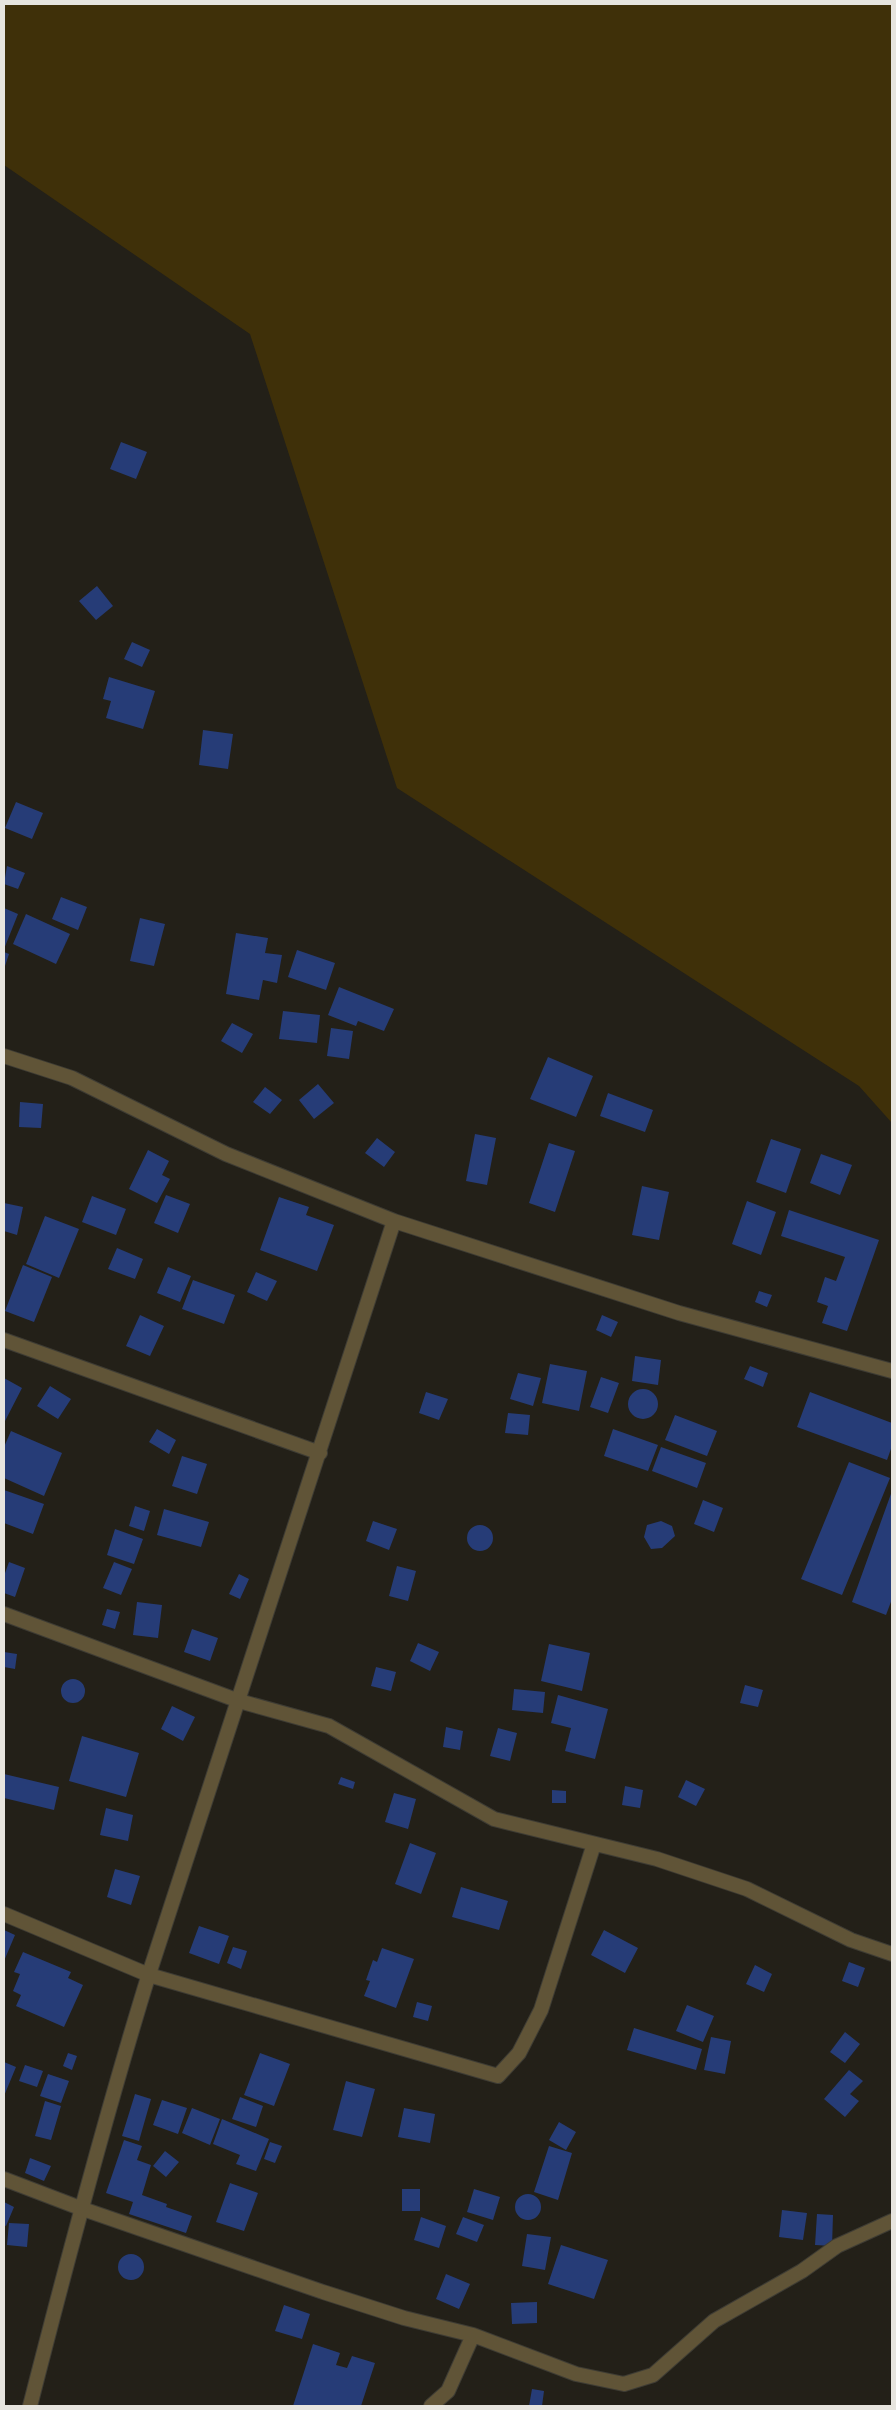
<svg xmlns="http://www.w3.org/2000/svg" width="896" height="2410" font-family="Inter,sans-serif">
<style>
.green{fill:#3f3009}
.building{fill:#263c77}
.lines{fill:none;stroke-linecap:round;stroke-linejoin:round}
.minor-casing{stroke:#3e3c34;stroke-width:16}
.minor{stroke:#605437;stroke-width:14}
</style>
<rect width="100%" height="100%" fill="#232018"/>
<path class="green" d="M4,4h888v1119l-33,-37 -462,-298 -147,-454 -246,-169z"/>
<path class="building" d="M121,442l26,10 -11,27 -26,-10z
M97,586l16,20 -17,14 -17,-19z
M132,642l18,8 -8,17 -18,-8z
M109,677l46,14 -12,38 -37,-11 5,-17 -8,-2z
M203,730l30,4 -5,35 -29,-4z
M16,802l27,11 -11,26 -27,-11z
M7,866l18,7 -7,16 -14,-5z
M61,897l26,10 -9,23 -26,-11z
M4,908l14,6 -14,35z
M26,914l44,20 -14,30 -43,-20z
M140,918l25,6 -11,42 -24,-5z
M236,933l32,5 -3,15 17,2 -5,28 -14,-3 -4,20 -33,-6z
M297,950l38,13 -9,27 -38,-13z
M4,952l5,2 -5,15z
M339,987l55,22 -10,22 -26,-10 -2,5 -28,-11z
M283,1011l37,4 -3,28 -38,-4z
M232,1023l21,11 -11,19 -21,-12z
M331,1028l22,3 -4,28 -22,-3z
M548,1057l45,19 -17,41 -46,-18z
M318,1084l16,19 -20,16 -15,-19z
M265,1087l17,13 -12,14 -17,-12z
M608,1093l45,17 -8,22 -45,-16z
M20,1102l23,2 -2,24 -22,-1z
M475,1134l21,4 -9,47 -21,-4z
M377,1138l18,14 -11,15 -19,-14z
M771,1139l30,10 -15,44 -30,-11z
M549,1143l26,8 -20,61 -26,-9z
M148,1150l21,11 -7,14 8,4 -13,24 -28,-14z
M821,1154l31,11 -12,30 -30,-12z
M642,1186l27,6 -10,48 -27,-5z
M166,1195l24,9 -12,29 -24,-10z
M92,1196l34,13 -10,26 -34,-13z
M279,1197l30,10 -3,8 28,10 -17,46 -57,-21z
M747,1201l29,11 -15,43 -29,-11z
M4,1203l19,4 -6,28 -13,-4z
M789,1210l90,30 -32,91 -25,-8 6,-17 -11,-4 8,-25 11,4 9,-24 -64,-21z
M45,1216l34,13 -20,49 -33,-14z
M117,1248l26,11 -8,20 -27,-10z
M23,1265l29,12 -18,45 -29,-11z
M168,1267l23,9 -11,26 -23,-9z
M256,1272l21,9 -10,20 -20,-9z
M193,1280l42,15 -11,29 -42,-15z
M759,1291l13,4 -5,12 -12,-5z
M140,1315l24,11 -14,30 -24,-10z
M602,1315l16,7 -7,15 -15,-7z
M635,1356l26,4 -3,25 -26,-4z
M550,1364l37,7 -8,40 -37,-8z
M750,1366l18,7 -5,14 -19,-8z
M518,1373l23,5 -8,28 -23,-7z
M601,1377l18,6 -11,30 -18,-6z
M4,1378l18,10 -18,35z
M50,1386l21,13 -13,20 -21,-13z
M628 1404a15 15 0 1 1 30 0a15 15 0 1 1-30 0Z
M426,1392l22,7 -9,21 -20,-7z
M810,1392l82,31v23l-5,14 -90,-33z
M508,1413l22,2 -2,20 -23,-2z
M675,1415l42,16 -10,25 -42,-16z
M157,1429l19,11 -7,14 -20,-12z
M613,1429l45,16 -10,26 -44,-15z
M11,1431l51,22 -18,43 -40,-18v-31z
M661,1447l45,16 -9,25 -45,-17z
M182,1456l25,8 -10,30 -25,-8z
M849,1462l41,16 -48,117 -41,-16z
M4,1490l40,14 -11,30 -29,-11z
M892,1491v108l-6,16 -34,-13z
M703,1500l20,8 -9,24 -20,-8z
M135,1506l15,5 -6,20 -15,-5z
M164,1509l45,13 -8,25 -44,-12z
M373,1521l24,8 -8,21 -23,-9z
M661,1521l11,5 3,10 -13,12 -11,1 -7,-12 3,-12z
M467 1538a13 13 0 1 1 26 0a13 13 0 1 1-26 0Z
M115,1529l28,10 -9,25 -27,-9z
M9,1562l16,6 -10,29 -11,-4v-17z
M114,1562l18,7 -11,26 -18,-7z
M397,1566l19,5 -8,30 -19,-5z
M239,1574l10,5 -9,20 -11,-5z
M137,1602l25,3 -4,33 -25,-3z
M107,1609l13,3 -5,17 -13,-4z
M192,1629l26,9 -8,23 -26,-9z
M418,1643l21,9 -9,19 -20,-10z
M549,1644l41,9 -8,38 -41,-10z
M4,1652l13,2 -2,15 -11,-2z
M376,1667l20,5 -5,19 -20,-5z
M61 1691a12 12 0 1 1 24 0a12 12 0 1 1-24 0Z
M745,1685l18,5 -5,17 -18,-4z
M514,1689l31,3 -2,21 -31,-3z
M558,1695l50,14 -13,50 -30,-8 6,-23 -20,-5z
M172,1706l23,11 -12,24 -22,-12z
M446,1727l17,4 -3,19 -17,-3z
M498,1728l19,5 -7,28 -20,-5z
M82,1736l57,17 -13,44 -57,-16z
M4,1774l55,13 -5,23 -50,-12z
M341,1777l14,5 -2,7 -15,-5z
M686,1780l19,9 -9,17 -18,-9z
M625,1786l18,4 -3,18 -18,-3z
M552,1790l14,1v12h-14z
M394,1793l22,6 -8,30 -23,-7z
M106,1808l27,7 -5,26 -28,-6z
M410,1843l26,10 -15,41 -26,-10z
M115,1869l25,7 -9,29 -24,-8z
M461,1887l47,14 -9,29 -47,-13z
M199,1926l30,10 -10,28 -30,-11z
M4,1930l11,5 -11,26z
M604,1930l34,18 -13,25 -34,-18z
M233,1947l14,4 -6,18 -14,-6z
M382,1948l32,11 -18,49 -32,-12 6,-15 -4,-1 7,-20 4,2z
M23,1952l48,20 -3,6 15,7 -19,42 -48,-21 5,-11 -8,-4 7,-17 -6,-2z
M849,1962l16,6 -7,19 -16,-6z
M755,1965l17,9 -8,18 -18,-8z
M417,2002l15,4 -4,15 -15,-4z
M687,2005l27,11 -11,26 -27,-11z
M634,2028l68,21 -6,21 -69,-20z
M845,2032l15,12 -15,19 -15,-11z
M711,2037l20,4 -6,33 -21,-4z
M68,2053l9,3 -5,14 -9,-4z
M260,2053l30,11 -16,42 -30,-11z
M4,2062l12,5 -12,29z
M25,2065l18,6 -6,16 -18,-6z
M849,2070l14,11 -13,13 9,7 -14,16 -21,-18z
M48,2074l21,7 -8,22 -21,-7z
M346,2081l29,8 -13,48 -29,-7z
M135,2094l16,5 -12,42 -17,-5z
M240,2097l23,9 -7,21 -24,-8z
M162,2100l25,8 -9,26 -25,-9z
M45,2101l16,5 -10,34 -16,-4z
M192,2108l28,11 -10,26 -28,-12z
M404,2108l31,6 -5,29 -32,-6z
M222,2119l47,20 -13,32 -20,-7 4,-9 -27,-11z
M559,2122l17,10 -10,18 -17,-10z
M124,2140l18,6 -5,14 14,5 -9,30 25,9 -1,3 26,9 -6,17 -57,-19 4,-12 -27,-9z
M270,2142l12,4 -7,17 -11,-4z
M549,2146l23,7 -14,47 -24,-8z
M165,2151l14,11 -13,15 -13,-11z
M30,2158l21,8 -7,15 -19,-8z
M230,2183l28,10 -14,38 -28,-9z
M402,2189h18v22h-18z
M474,2189l26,8 -7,23 -26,-8z
M515 2207a13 13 0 1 1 26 0a13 13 0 1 1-26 0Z
M4,2202l10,5 -8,19 -2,-1z
M782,2210l25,3 -4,27 -24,-3z
M817,2214l16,1 -1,31 -17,-1z
M421,2217l25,9 -7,22 -25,-8z
M463,2217l21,8 -7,17 -21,-8z
M9,2223l20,1 -2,23 -20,-2z
M527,2234l24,3 -6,33 -23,-4z
M561,2245l47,15 -14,39 -46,-15z
M118 2267a13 13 0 1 1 26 0a13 13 0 1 1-26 0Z
M446,2274l24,10 -11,25 -23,-10z
M537,2302v21l-25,1 -1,-21z
M284,2305l26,9 -8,25 -27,-8z
M313,2344l27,9 -4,12 11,3 5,-12 23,7 -14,43h-68z
M532,2389l12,2 -2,15h-13z"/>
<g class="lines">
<defs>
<path id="minor" d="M4,1056l68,22 154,76 168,67 285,92 213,58
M4,1340l316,113
M4,1614l235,87 90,25 165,93 163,40 90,30 104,51 41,14
M4,1914l145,61 349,101 21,-23 22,-43 53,-166
M4,2179l76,29 243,84 81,26 69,17 103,39 48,10 29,-9 61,-54 88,-50 35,-25 55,-25
M30,2406c37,-145 75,-290 119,-432 80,-252 165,-502 245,-753
M431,2406l17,-15 25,-56"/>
</defs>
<use href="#minor" class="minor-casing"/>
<use href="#minor" class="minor"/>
</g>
<rect width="896" height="2410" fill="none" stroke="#e7e5df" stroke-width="10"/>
</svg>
